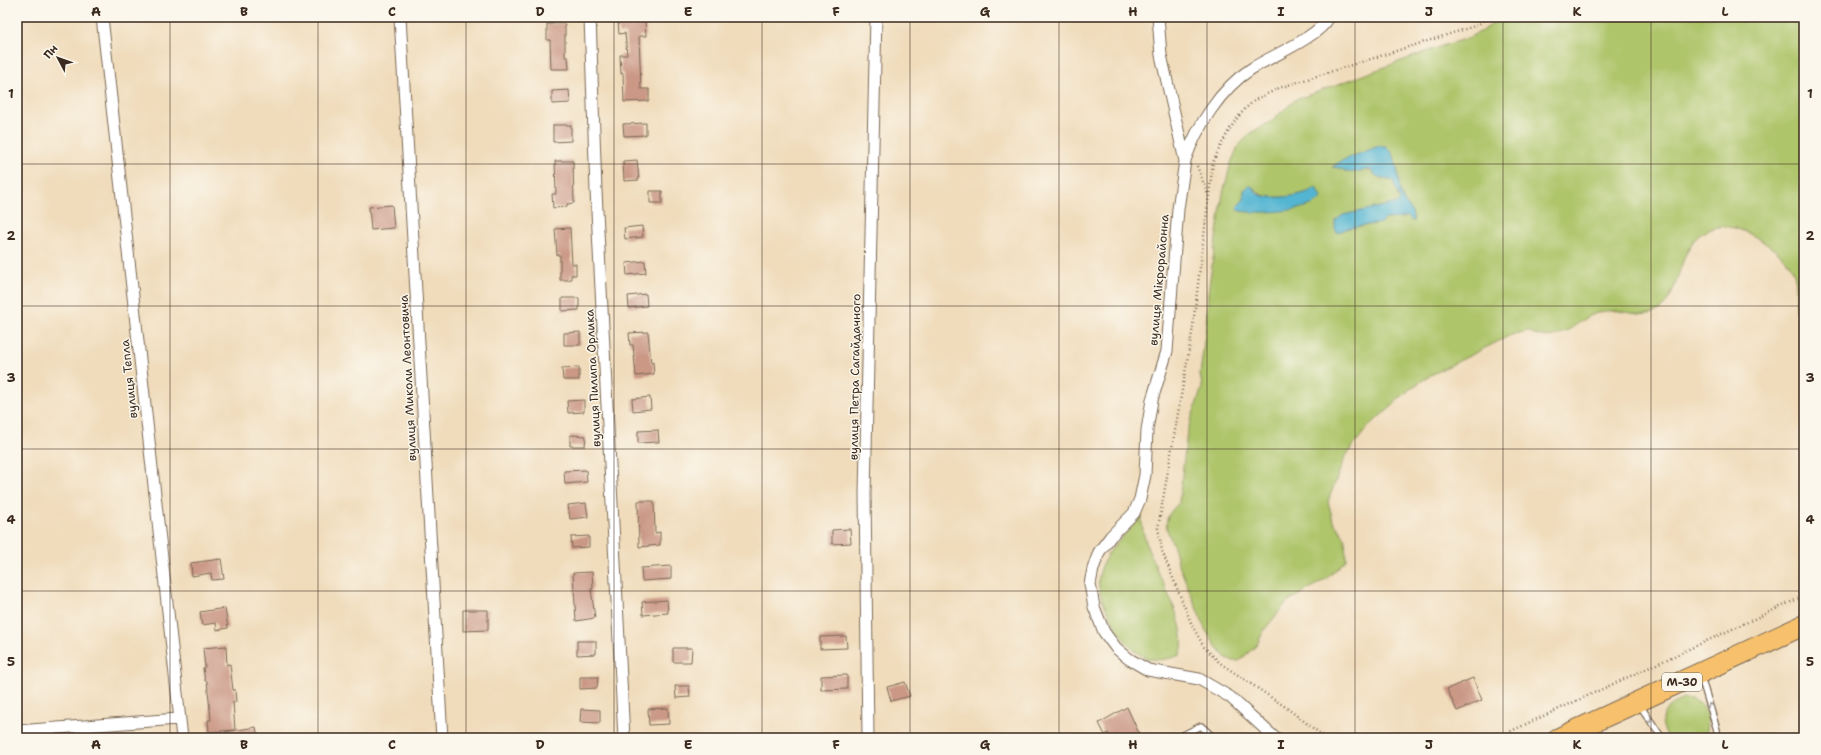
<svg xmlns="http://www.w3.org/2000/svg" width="1821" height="755" font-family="'Shantell Sans',sans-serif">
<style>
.green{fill:#aec56a;stroke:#747844;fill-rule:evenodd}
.water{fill:#53b5d2;stroke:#477078}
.building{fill:#cb9886}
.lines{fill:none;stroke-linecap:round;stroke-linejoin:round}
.lane-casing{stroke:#7a6855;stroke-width:8}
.street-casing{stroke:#7a6855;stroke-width:13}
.highway-casing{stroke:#7a6855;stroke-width:22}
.path{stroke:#7a6855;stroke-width:2.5;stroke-dasharray:1 3;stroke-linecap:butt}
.lane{stroke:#fff;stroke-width:5.5}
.street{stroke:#fff;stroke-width:11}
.highway{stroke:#f7c06c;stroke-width:20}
.oneway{stroke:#a79f9a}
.grid{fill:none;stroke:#3b2a1e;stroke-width:1;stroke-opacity:0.55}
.labels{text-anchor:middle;stroke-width:3;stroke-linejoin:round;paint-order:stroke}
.shield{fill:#fbf7ec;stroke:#75685c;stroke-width:1}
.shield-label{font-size:11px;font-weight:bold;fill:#3b2a1e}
.street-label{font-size:12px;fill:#3b2a1e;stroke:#fbf7ec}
.neatline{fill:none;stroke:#3b2a1e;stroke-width:1.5}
.grid-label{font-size:13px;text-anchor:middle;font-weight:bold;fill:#3b2a1e}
</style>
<rect width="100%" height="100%" fill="#fbf7ec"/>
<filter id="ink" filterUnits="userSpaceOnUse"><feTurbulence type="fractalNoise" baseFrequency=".025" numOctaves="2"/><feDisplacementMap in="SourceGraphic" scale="8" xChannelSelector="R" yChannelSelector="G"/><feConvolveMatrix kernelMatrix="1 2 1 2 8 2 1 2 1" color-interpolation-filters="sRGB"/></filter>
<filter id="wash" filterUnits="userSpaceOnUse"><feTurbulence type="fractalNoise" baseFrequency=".012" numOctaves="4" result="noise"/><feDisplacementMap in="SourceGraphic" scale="16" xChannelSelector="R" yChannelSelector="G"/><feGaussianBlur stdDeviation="0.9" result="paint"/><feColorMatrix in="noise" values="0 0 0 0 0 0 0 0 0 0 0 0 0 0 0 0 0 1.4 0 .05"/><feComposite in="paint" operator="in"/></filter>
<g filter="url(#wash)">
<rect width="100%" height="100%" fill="#f0dcbb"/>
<path class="green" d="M1511,17h293v278l-9,16c2,-19 4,-40 -12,-54 -18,-15 -45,-36 -70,-29 -39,11 -29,70 -57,84 -15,7 -35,-4 -51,-1 -29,4 -42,39 -77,20l-17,4 -80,40 -21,14 -43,39 -22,29 -17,44 5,20 12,17 1,22 -20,19 -39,23 -23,28 -7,15 -18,16h-6l-8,-4 -10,-12 -10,-16 -28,-69c-2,-25 -24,-34 2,-57l8,-71 15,-45 -2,-13 6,-48 2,-34 15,-99 8,-30 7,-17 14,-14 18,-10 25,-22 147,-54 23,-7 17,-8 13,-9zM1379,146l19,22c-1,9 1,23 5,31 5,9 11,12 10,23l-6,-6 -3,2 -19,1c-11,9 -30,4 -43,12l1,-16 48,-10 7,-2 2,-3 -7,-19c-4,-1 -9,-1 -12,-3 -11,-7 -16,-12 -28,-6l-12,-5h-8l8,-6zM1253,187c10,17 43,9 59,4l-32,20h-40l-3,-4 7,-8v-9z
M1142,515c-4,41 53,105 38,140 -37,15 -53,-8 -69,-37 -7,-14 -16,-30 -11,-46 6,-24 28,-39 42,-57z
M1683,699c24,0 29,18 22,39h-36c-14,-19 -6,-30 14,-39z"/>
<path class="water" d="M1379,146h7c15,13 10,34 16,51 4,11 12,10 11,25l-6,-6 -3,2 -19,1 -4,4 -33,5 -11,5 -2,-4v-8l8,-6 55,-12 2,-3 -7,-19 -17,-5 -5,-6c-7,-1 -20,4 -24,2 -6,-3 -8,-5 -15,-5l9,-6z
M1249,186l4,1c1,2 3,6 5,7 11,7 50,2 58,-7l5,11c-7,14 -67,16 -81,13l-3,-4 7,-8v-9z"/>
<g id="blocks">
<path class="building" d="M645,19l1,17h-7l2,53h8v12l-25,1 -1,-29 -2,1 -1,-19h7l-2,-22 -6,1 -1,-13z
M547,24h18v33h3l1,12h-18l-1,-29h-3z
M569,90l1,13 -18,1v-13z
M646,123v12l-22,1 -1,-12z
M553,125h18v16l-18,1z
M637,160l2,20 -15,1 -1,-20z
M555,161h18l1,42 -7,1v3l-14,1 -1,-14h4z
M650,191h12v12h-12z
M392,205l2,23 -23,2 -2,-23z
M642,226l1,11 -18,2 -1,-11z
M570,228l2,36h4v11h-5v5h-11v-25h-3l-2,-26z
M645,261l1,12 -19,2 -1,-12z
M646,294l1,12 -18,2 -1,-12z
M562,298h17v12l-17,1z
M580,332v13h-16v-12z
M648,332l3,31 2,-1 1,12 -18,2 -3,-31h-3l-1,-12z
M579,367v13h-16l-1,-12z
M650,397l1,12 -18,2 -1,-12z
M584,400v12l-16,1 -1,-12z
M658,430l1,12 -21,1v-12z
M570,435l16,1 -1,10h-15z
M586,470l1,12 -22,2 -1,-13z
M638,501h16l1,32 5,-1v13l-21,2z
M586,503l2,14 -18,2 -2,-14z
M850,529l1,14 -19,1v-14z
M589,536v11l-17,1 -1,-11z
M221,559l3,20 -12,1 -1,-7 -19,3 -1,-13z
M671,566v13l-29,2 -1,-13z
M592,572l1,17h-2l4,29 -19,3 -3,-48z
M667,600l1,13 -25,2 -1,-13z
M225,608l3,20 -11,2 -1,-7 -14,2 -2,-13z
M463,610h25v20l-25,1z
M846,636l1,12 -27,1v-12z
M577,641h19v13l-19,1z
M226,646l1,19 3,-1 3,26h2l1,12h-3l2,28 -26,2 -1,-12h3l-4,-39h-2l-2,-13 2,-1 -2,-19z
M673,648h19l-1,14h-18z
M847,675v14l-26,1v-14z
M580,677h18l-1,11 -17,1z
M1473,678l9,22 -25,11 -10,-22z
M905,682l5,14 -19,5 -4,-14z
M675,686h14l1,11 -14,1z
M1127,707l14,31h-30l-3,-5 -3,2 -6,-12z
M668,708l1,16 -20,1 -1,-16z
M581,709l19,1v13l-20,-1z
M256,727l2,11h-32l-1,-6z"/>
</g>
</g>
<g filter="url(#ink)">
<use href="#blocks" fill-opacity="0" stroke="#7a6855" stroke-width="1"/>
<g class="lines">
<defs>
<path id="lane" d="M1701,677l16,53v8
M1639,704l23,34
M1177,738l24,-12 13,12"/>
<path id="street" d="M102,17l80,721
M400,17l42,721
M590,17l6,174 28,547
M1158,17l3,38 24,106 -7,48 -11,142 -15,49 -5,30 -2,45 -5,24 -6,14 -23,23 -12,16 -6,17 -3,15 4,23 10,25 12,16 13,11 19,11 51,9 31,18 45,41
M1185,160c12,-33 35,-71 66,-91 20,-13 68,-32 78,-52
M17,731l161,-12
M868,738l-3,-245 11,-476"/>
<path id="highway" d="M1559,738l245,-113"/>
</defs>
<use href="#lane" class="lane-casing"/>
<use href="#street" class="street-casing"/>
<use href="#highway" class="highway-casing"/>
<path class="path" d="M1197,166l11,29
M1326,738l-42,-32 -64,-43 -16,-16 -12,-22 -30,-74 -4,-23 34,-195 21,-171c10,-22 23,-49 44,-63 7,-4 15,-7 22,-11l196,-62 16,-9
M1496,738l308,-142"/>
<use href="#lane" class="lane"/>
<use href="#street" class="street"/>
<use href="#highway" class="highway"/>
</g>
<defs><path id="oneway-chevron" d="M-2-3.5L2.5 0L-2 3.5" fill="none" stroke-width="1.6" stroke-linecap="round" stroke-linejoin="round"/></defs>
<g class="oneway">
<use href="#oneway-chevron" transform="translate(1710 706) rotate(-107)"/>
<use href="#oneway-chevron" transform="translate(1649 720) rotate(59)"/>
</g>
</g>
<path class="grid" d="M170,17v721M318,17v721M466,17v721M614,17v721M762,17v721M910,17v721M1059,17v721M1207,17v721M1355,17v721M1503,17v721M1651,17v721M17,164h1787M17,306h1787M17,449h1787M17,591h1787"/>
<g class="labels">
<rect class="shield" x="1662" y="673" width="40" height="18" rx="3"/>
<g class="shield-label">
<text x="1682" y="686">М-30</text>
</g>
<g class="street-label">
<text transform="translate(1159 280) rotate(-85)" y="4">вулиця Мікрорайонна</text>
<text transform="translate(855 377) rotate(-89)" y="4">вулиця Петра Сагайдачного</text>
<text transform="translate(408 378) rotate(-93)" y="4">вулиця Миколи Леонтовича</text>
<text transform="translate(593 378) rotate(-93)" y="4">вулиця Пилипа Орлика</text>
<text transform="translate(129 379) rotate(-96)" y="4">вулиця Тепла</text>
</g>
</g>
<rect width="1821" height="755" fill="none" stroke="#fbf7ec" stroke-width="44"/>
<g transform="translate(58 58) rotate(311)" stroke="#fbf7ec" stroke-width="3" paint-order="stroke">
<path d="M0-3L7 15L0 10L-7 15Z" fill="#3b2a1e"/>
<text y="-6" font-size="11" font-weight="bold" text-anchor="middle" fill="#3b2a1e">Пн</text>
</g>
<rect x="22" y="22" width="1777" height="711" class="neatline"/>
<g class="grid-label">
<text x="96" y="16">A</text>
<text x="244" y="16">B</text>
<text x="392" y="16">C</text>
<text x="540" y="16">D</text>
<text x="688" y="16">E</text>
<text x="836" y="16">F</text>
<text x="985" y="16">G</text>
<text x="1133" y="16">H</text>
<text x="1281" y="16">I</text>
<text x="1429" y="16">J</text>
<text x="1577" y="16">K</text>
<text x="1725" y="16">L</text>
<text x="11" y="98">1</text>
<text x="1810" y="98">1</text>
<text x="11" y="240">2</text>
<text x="1810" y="240">2</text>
<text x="11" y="382">3</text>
<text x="1810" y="382">3</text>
<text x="11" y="524">4</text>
<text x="1810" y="524">4</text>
<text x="11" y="666">5</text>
<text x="1810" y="666">5</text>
<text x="96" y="749">A</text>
<text x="244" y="749">B</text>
<text x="392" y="749">C</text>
<text x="540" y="749">D</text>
<text x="688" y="749">E</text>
<text x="836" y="749">F</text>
<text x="985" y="749">G</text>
<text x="1133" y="749">H</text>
<text x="1281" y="749">I</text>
<text x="1429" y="749">J</text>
<text x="1577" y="749">K</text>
<text x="1725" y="749">L</text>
</g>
</svg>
